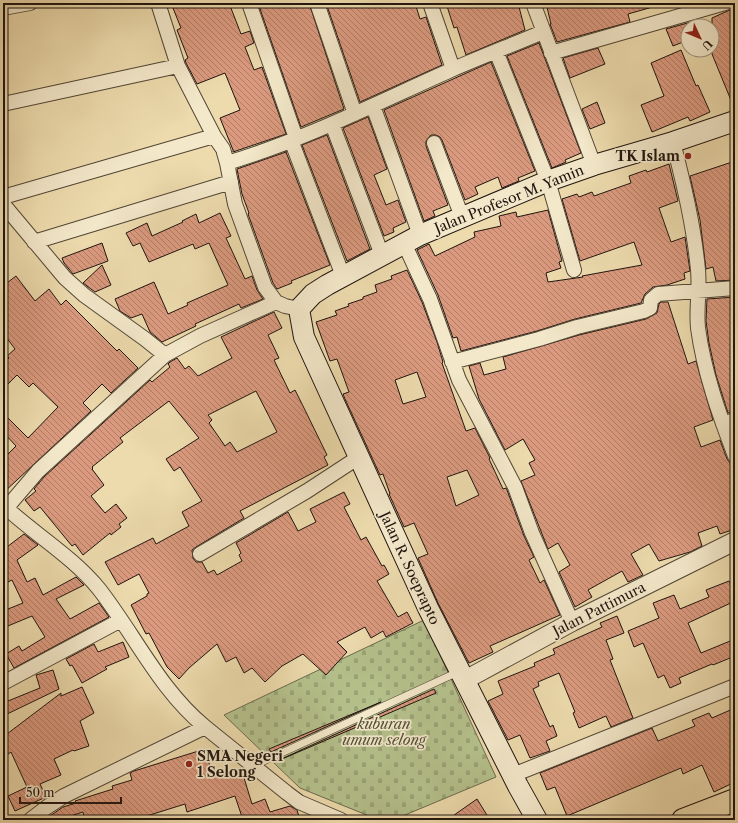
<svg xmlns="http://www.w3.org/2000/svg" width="738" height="823" font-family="'Libre Caslon Text',serif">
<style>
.cemetery{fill:url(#cemetery-stones);stroke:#6a6a4e}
.building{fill:url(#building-back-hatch);stroke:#1f140f;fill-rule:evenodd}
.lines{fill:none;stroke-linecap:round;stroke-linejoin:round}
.service-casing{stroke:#524636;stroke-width:8}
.minor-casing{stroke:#524636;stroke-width:16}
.tertiary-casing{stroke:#524636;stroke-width:20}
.secondary-casing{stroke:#1f140f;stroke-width:22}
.primary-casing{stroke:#1f140f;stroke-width:24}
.service{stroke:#f3e8ca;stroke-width:7}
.minor{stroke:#f3e8ca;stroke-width:14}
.tertiary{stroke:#f3e8ca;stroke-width:18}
.secondary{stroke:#f3e8ca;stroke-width:20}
.primary{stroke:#eddbad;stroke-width:22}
.poi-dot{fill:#8f2418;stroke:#f3e8ca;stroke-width:1.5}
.labels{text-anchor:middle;stroke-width:3.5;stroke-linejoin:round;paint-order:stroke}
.poi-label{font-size:14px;font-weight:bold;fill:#1f140f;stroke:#f3e8ca;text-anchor:end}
.street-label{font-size:14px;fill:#1f140f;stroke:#f3e8ca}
.park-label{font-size:14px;font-style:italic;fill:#54513b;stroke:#f3e8ca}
</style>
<defs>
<pattern id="cemetery-stones" width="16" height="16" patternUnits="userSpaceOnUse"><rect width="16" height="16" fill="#b5c18c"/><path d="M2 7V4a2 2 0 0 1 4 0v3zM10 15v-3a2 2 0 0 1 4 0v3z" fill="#9ba578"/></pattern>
<pattern id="building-back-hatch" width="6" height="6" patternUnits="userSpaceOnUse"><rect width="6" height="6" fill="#db9a7f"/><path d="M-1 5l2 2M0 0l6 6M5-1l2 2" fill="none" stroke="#b17c66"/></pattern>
</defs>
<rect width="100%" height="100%" fill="#eddbad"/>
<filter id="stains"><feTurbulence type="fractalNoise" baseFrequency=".005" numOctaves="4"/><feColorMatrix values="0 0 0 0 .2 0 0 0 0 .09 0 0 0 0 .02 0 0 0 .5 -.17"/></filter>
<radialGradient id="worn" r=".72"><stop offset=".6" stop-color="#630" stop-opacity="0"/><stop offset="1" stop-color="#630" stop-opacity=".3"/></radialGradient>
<path class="cemetery" d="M424,620l72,157 -103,43h-14l-79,-32 -76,-73z"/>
<path class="building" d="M171,3h58l12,31 9,-3 4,12 -9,4 9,23 8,-3 24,67 -53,18v-2l-13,-32 20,-8 -15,-37 -28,11 -11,-21 -1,-3 3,-2 -11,-28 4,-2z
M258,3h51l35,106 -43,18z
M326,3h89l5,16 6,-2 16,48 -82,37z
M446,3h72l7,27 -59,25 -9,-28 -3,1z
M546,3h110v3l-28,8 2,8 -73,20 -7,-18h1z
M674,3h10l1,3 -9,2z
M732,9l3,6v95l-23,-56v-36z
M691,22l2,4h-5v14l-15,6 -7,-17z
M539,43l42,110 -16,7 1,2 -14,6 -45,-112z
M598,48l7,16 -35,14 -7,-20z
M681,50l15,36 2,-1 12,27 -20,9 -2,-4 -36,15 -11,-27 23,-9 -13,-33z
M491,62l44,109 -17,7 1,3 -17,7 -4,-11 -23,10 3,7 -13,6 -23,-60 -2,-3 -4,-2h-5l-5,6v5l22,59 -15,6 2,5 -11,5 -40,-111z
M597,102l8,21 -15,6 -8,-20z
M368,117l19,52 -13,6 12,30 12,-5 8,22 -13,6 1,4 -10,4 -41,-108z
M327,135l43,114 -23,12 -45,-116z
M286,152l44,113 -39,16 1,2 -15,6 -4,-6 -25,-69 1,-1 -7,-19 -5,-25z
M735,161v33l-4,2 4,13v71l-19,1 -3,-14 -7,2 -6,-49 -10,-44z
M669,164l9,37 -19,7 12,34 14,-5 5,34 -6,2 1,6 -18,6 -14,2 -8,7 -4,9 -66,16 -38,12 -76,20 -4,-14 -4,1 -15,-43 -21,-45 12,-6 6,12 40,-19 -1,-5 27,-6 -2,-10 17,-4 1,5 31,-7 14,51 -3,1 2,6 -15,5 2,9 35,-5 -1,-1 60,-11 -8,-23 -54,19 -18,-62 15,-5 2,3 13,-5 2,4 37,-13 -2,-7 17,-6 1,2z
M220,213l11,23 -5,2 19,41 7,-3 5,14 6,9 -22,9 -2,-4 -44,20 1,2 -34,16 -12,-10 -8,-18 -11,4 -11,-7 -5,-12 39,-17 14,32 20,-9 -1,-2 41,-18 -19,-42 -14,6 -2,-5 -44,18 -9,-19 -7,3 -7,-13 21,-10 5,13 31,-14 -1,-1 14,-7 3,9z
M102,243l6,18 -35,13 -9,-11 -2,-5z
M102,265l9,20 -16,7 -12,-9z
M407,270l15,32 15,40 6,20 -1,1 24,68 9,-3 15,30 -1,1 14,30 3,-1 1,2 17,46 10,21 -5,3 11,23 4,-3 16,35 -70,31 3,6 -24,11 -31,-60 -20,-45 10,-4 -14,-31 -10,4 -15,-33h1l-7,-20 -3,1 -35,-76 -2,-5 6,-2 -12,-33 -7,2 -14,-39 21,-7 -2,-4 14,-5 -1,-2 15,-5v-2l14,-5 -2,-7 17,-6 -1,-3zM417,372l9,25 -23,7 -8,-24zM467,470l12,25 -23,11 -9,-29z
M16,276l19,25 14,-12 12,16 5,-5 51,51 2,-2 19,19 -27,25 -9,-9 -19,19 8,8 -88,82v-34l13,-13 -13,-14v-19l25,25 30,-31 -25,-24 -4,4 -12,-12 -14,14v-25l6,-6 -2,-2 8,-7 -12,-16v-21l4,-4 -4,-5v-17z
M735,297v54l-5,2 5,15v44l-7,1 -12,-38 -7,-32 -3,-22 1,-22z
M661,302h7l20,62 8,-3 17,59 -19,7 7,20 19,-7 7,19 3,4 5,1v65l-15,5 -3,-8 -19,7 4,13 -12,6 -31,9 -10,-17 -18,10 12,21 -15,7 -6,-11 -34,19 4,7 -17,10 -16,-35 11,-7 -12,-22 -10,6 -27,-68 14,-6 -6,-12 6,-3 -12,-21 -18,11 -26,-51 -10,-33 11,-3 4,12 22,-6 -3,-12 76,-22 67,-16 11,-6 2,-9z
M274,312l8,16 -14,7 11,23 -5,2 16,33 5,-3 10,20 22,45 -3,2 4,8 -88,46 4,7 -48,29 -4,3 1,8 3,4h6l6,11 6,-3 3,5 25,-14 -3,-6 2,-2 -5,-10 52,-31 10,19 18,-9 -6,-13 34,-17 6,12 -6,3 17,33 5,-3 16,29 2,-1 5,9 -12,7 21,36 9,-5 6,11 -27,14 -3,-6 -12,7 -6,-11 -28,15 10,10 -21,23 -23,-21 -21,12 -17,16 -13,-14 -8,5 -8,-16 -10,5 -9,-18 -28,24 -10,11 -12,-12 -18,-34 -3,1 -15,-29 16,-9v-2l2,-1 -10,-19 -21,11 -13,-23 48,-24 3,6 33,-18 -7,-14 20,-11 -22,-34 -6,4 -8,-12 33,-21 -30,-37 -49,37 3,4 -31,25 1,1 -1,1 12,16 -13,11 14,17 11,-9 11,14 -8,6 2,3 -10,8 -1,-2 -27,22 -8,-11 -3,2 -32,-39 -6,4 -9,-11 11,-9 -2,-2 10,-12 106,-97 2,2 18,-15 -2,-3 2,-2 7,-4 8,11 4,-3 9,10 34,-18 -11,-21zM256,391l21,41 -40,20 -7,-10 -5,4 -16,-23 3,-3 -4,-5z
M24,534l14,11 -21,15 10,22 8,-4 8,17 33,-18 8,8 -28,14 14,20 29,-16 10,14 -95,51 -8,-14 13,-8 3,5 23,-14 -13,-21 -29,12v-17l20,-8 -11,-23 -4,2 -5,-11v-21z
M729,581l3,6 3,-2v16l-47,22 13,30 34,-14v17l-22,9 -1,-1 -33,14 2,5 -11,5 -6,-13 -6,3 -15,-35 -9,4 -6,-16 31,-13 -6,-15 21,-8 6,14 29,-12 -3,-7z
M617,616l7,17 -18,7 7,19 -3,1 23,58 -22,9 -5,-11 -27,12 -6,-15 2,-1 -16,-39 -21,9 1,4 -6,3 17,38 3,-2 4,11 -11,5 4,10 -20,7 -10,-23 -12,5 -20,-39 15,-7 -5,-13 37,-15 -1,-3 21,-9 -2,-5 49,-22 -2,-4z
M123,642l6,15 -24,10 2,2 -25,14 -10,-18 -2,1 -4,-7 28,-15 4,8z
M53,670l6,19 -56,27v-13l37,-15 -4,-13z
M82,687l12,26 -14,8 9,25 -15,5 -1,-1 -19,9 7,16 -21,9 6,13 -31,14 -7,-15 19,-9 -16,-35 -8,6v-21l58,-44v3z
M434,689l2,4 -161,69z
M381,702l-110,50 -2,-3z
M735,708v74l-21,10 -12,-27 -19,9 -2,-6 -114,48 -12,-29 -8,3 -7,-17 112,-45 6,13 37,-15 -3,-6 17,-7 3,5z
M205,749l8,28 28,-9 11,36 13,-5 5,13 20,-6 7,4 3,10h-57l-8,-24 -48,16 -2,-8 -51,16h-49l-2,-8 -25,8h-7l-1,-4 13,-9 13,-4 -1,-2 38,-12 -1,-3 20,-6 -2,-7 4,-2z
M477,799l13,21h-43z"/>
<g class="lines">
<defs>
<path id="service" d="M253,766l205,-94"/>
<path id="minor" d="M158,3l20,63 36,70 9,13 4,14 8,41 30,83 11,15 9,4 14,3
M249,3l47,135
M317,3l38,111
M430,3l23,66
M533,3l61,162
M3,8l27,-5
M496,51l52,130 26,89
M551,53l174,-50
M3,104l175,-38
M373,106l47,129
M332,124l50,131
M291,140l52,136
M673,142c11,43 21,85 25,128 2,20 -2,39 0,58 6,44 21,86 37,128
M434,143l28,74
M227,163c77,-23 150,-60 224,-93 30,-13 61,-25 92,-38
M3,197l211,-61
M3,204l62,74 19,17 61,44 20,16
M34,242l197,-60
M404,243l26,56 29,81 56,107 17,46 40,89
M452,362l87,-23 38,-12 67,-16 6,-3 1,-8 7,-6 77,-6
M723,424l12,-4
M3,505c31,29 69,51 96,84 36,46 60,100 106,138
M3,512l35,-41 127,-116 35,-19 76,-34
M200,554l107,-63 52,-34
M3,683l118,-63
M513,775l222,-89
M30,820l17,-13 17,-11 141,-69 82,66 12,9 42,18"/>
<path id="tertiary" d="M465,680l107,-58 163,-81"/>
<path id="secondary" d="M537,820l-19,-34 -90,-178 -124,-271 -5,-28 14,-15 14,-9 93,-50 128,-54 46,-16 79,-23 62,-21"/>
<path id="primary" d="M683,820l52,-20"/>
</defs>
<use href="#service" class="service-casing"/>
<use href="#minor" class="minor-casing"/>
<use href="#tertiary" class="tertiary-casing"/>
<use href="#secondary" class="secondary-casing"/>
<use href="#primary" class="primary-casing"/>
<use href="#service" class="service"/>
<use href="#minor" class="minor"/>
<use href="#tertiary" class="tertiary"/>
<use href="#secondary" class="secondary"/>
<use href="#primary" class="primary"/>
</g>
<g class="poi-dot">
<circle cx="688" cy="156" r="4"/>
<circle cx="189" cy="764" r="4"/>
</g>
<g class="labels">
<g class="poi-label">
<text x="680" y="161">TK Islam</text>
<text x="197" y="761" text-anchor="start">SMA Negeri<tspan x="197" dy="16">1 Selong</tspan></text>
</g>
<g class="street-label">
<text transform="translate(509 199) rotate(-22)" y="5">Jalan Profesor M. Yamin</text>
<text transform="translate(410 568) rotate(65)" y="5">Jalan R. Soeprapto</text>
<text transform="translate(599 609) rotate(-27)" y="5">Jalan Pattimura</text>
</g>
<g class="park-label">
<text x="384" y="729">kuburan<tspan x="384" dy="16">umum selong</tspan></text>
</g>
</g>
<rect width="738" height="823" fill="none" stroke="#eddbad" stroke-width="16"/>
<rect x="4" y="4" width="730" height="815" fill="none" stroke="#1f140f" stroke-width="2"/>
<rect x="8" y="8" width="722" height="807" fill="none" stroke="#1f140f"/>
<g transform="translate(700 38) rotate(134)"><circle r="19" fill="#f3e8ca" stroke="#9e937f"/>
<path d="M0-3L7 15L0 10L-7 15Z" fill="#8f2418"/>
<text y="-6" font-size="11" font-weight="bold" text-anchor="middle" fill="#1f140f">U</text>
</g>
<path d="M20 797v6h101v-6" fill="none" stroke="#1f140f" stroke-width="2"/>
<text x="26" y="797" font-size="12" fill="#1f140f" stroke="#f3e8ca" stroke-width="3" paint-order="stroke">50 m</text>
<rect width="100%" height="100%" filter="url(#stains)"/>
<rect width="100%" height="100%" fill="url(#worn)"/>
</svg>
